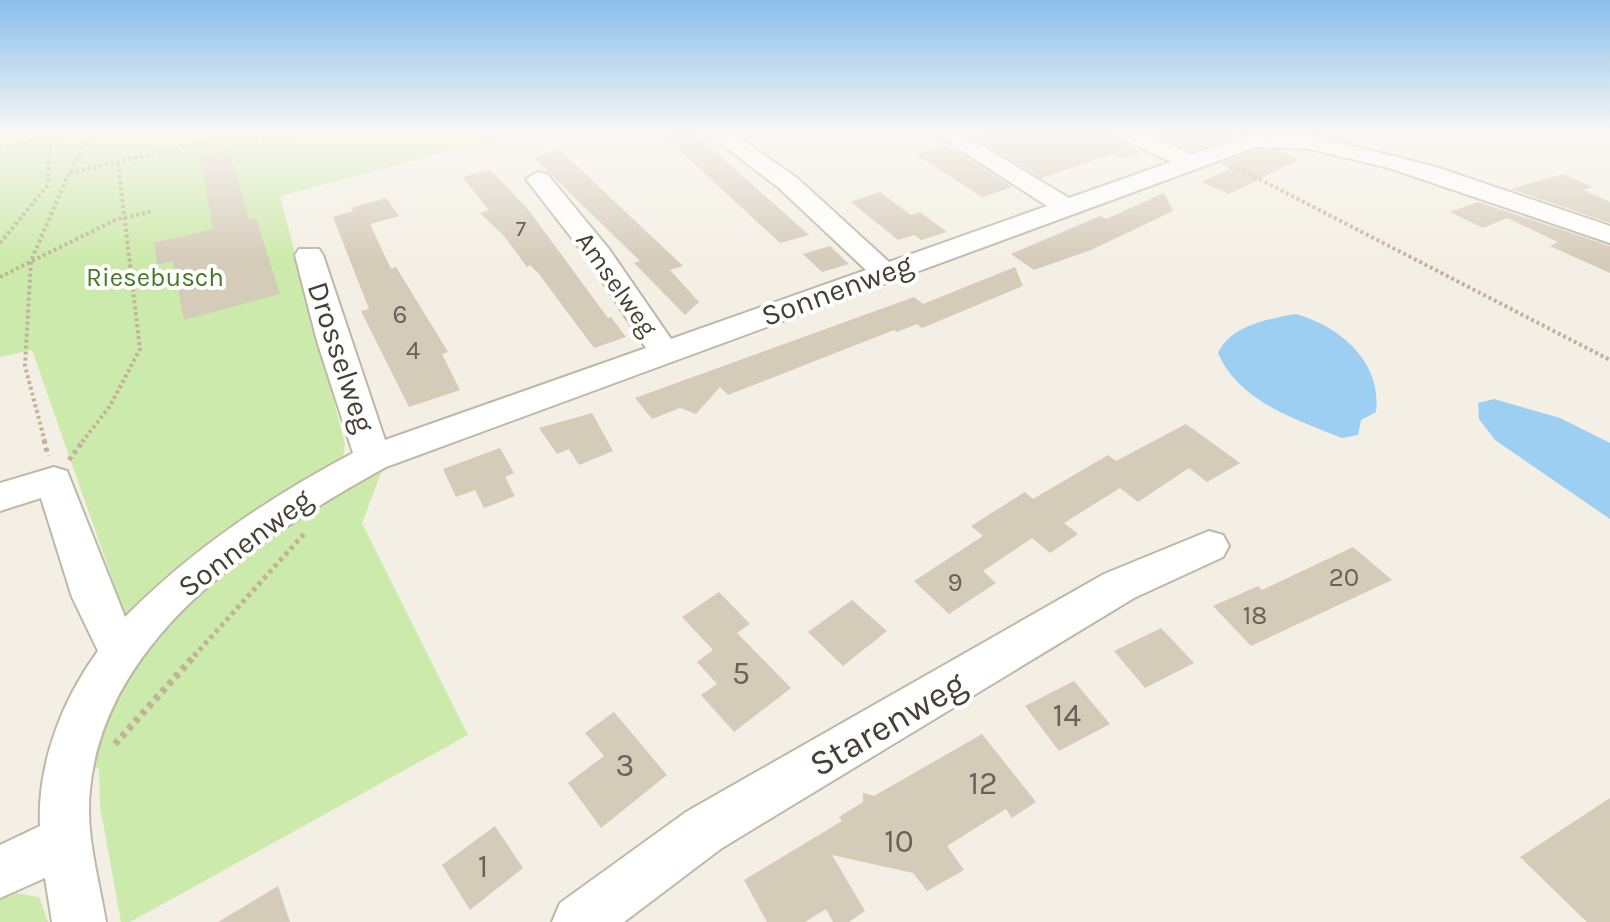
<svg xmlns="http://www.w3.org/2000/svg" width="1610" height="922" font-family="Karla,sans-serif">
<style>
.green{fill:#cceaab}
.water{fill:#9dcff3}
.building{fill:#d5cbb9}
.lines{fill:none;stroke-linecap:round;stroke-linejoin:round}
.minor-casing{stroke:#bfb7a7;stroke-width:4}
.path-far2{stroke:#c1b397;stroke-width:4;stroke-dasharray:3 3;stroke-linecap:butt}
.path-far1{stroke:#c1b397;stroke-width:5;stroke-dasharray:4 4;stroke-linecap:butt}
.path{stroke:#c1b397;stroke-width:7;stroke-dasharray:5 5;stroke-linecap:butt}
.minor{fill:#fff;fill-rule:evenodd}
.labels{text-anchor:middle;stroke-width:8;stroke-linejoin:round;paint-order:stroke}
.far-number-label{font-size:22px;fill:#6a6255}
.far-park-label{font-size:26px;fill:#447a25;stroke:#fff}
.far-street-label{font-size:26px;fill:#463f34;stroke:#fff}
.number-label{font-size:26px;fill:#6a6255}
.street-label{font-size:30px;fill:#463f34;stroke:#fff}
.near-number-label{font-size:32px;fill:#6a6255}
.near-street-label{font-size:36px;fill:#463f34;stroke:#fff}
</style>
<rect width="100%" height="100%" fill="#f3efe4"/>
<path class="green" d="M0,133h518l-238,63 65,248 -2,14 -28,17 -188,146 -95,-271 -32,7z
M385,462l-23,61 106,212 -338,187h-9l-21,-116 -1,-37 -15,-6 49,-112 131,-117z
M16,893l23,4 9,25h-48v-23z"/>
<path class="water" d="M1296,314c45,13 86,48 80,98l-15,8 -3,15 -16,3c-46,-19 -103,-36 -124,-85 13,-28 50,-34 78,-39z
M1494,399l66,19 50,25v76l-115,-79 -16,-21 -1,-16z"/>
<path class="building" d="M661,133h33l115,102 -29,8z
M986,133h128l5,8 23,11 -21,6 -8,-4 -72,24 -68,-41z
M1153,133h88l2,1 -49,16z
M947,145l65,42 -30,10 -67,-43z
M229,149l20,71 7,-2 24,76 -96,26 -11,-59 -16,4 -3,-22 59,-14 -13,-74z
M559,149l124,117 -13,4 29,32 -14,13 -51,-52 6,-2 -107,-104z
M1256,150l23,1 19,9 -69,34 -28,-12 29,-13 -10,-6z
M490,170l37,38 81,110 3,-1 15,20 -32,11 -55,-74 -9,-9 -3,2 -23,-31 -24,-23 9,-3 -27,-33z
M1563,174l30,13 -10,3 27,12v21l-99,-34z
M880,192l31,23 9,-3 27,20 -26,8 -7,-5 -16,5 -47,-38z
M1164,193l9,18 -82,39 -57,20 -23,-16 89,-38 6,3z
M386,198l13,18 -29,8 21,45 5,-2 52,85 -6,2 18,36 -51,17 -48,-96 8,-2 -36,-92 20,-6 -2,-3z
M1478,202l132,44v27l-60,-27 8,-4 -51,-24 -24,10 -33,-16z
M830,246l19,18 -27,8 -19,-18z
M1015,267l8,19 -101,42 -5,-4 -20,8 -3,-2 -166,65 -8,-8 -24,27 -16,-6 -28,11 -17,-21 279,-101 9,7z
M592,413l21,38 -34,14 -10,-16 -12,5 -18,-26z
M1186,424l54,39 -33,19 -18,-14 -51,34 -18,-14 -56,35 14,11 -28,19 -18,-15 -49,33 13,12 -47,31 -35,-33 69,-45 -12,-10 54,-34 8,7 75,-44 8,6z
M500,448l14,25 -9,4 10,19 -31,12 -9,-18 -19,7 -13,-28z
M1353,547l39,33 -141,66 -38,-40 45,-20 4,4z
M719,592l31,32 -13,9 54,55 -57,44 -33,-37 16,-11 -20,-22 16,-12 -31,-33z
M852,600l35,31 -44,35 -35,-34z
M1161,628l33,35 -49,25 -31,-37z
M1074,681l36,43 -51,27 -34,-45z
M614,712l53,63 -66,53 -33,-45 36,-27 -19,-23z
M982,734l54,68 -24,16 -6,-9 -59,37 17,24 -37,21 -14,-18 -81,-18 33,56 -16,11h-16l-7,-13 -21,13h-38l-23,-42 98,-59 -3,-4 24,-15v-9l11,3z
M1610,798v124h-23l-67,-65z
M495,826l28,42 -53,42 -28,-45z
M278,886l12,36h-72z"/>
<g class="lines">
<defs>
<path id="minor" d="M707,133h26l64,45 92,84 158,-56 -113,-73h27l108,65 102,-36 -51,-24 -3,-5h29l46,21 60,-20 57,1 127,32 174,59v17l-221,-75 -80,-19 -53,-2 -870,320c-124,69 -281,168 -296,323 -5,44 9,89 16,132h-54l-7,-44 -45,20v-53l40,-19c-3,-61 22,-126 58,-175l-26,-54 -31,-99 -41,13v-28l54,-16 13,4 58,146c68,-68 143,-119 228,-164l-36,-112 -22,-86 4,-6h20l4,6 62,185 261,-92 -58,-89 -62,-80 12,-7 9,2 62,75 62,90 195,-69 -87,-82z
M1209,531l14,4 6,11 -6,11 -89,41 -412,250 -98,74h-72l8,-19 126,-91 418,-238z"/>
</defs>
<use href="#minor" class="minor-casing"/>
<path class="path-far2" d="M226,140l134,-7
M0,149l60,-16
M1238,168l372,192
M70,173l170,-40
M0,243l48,-58 1,-38 21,-14
M0,277l115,-57 38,-9
M45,442l-20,-76 6,-105 38,-88 24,-40
M82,442l28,-36 30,-57 -22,-186"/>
<path class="path-far1" d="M44,440l4,16
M69,460l15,-20
M194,656l110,-122"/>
<path class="path" d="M115,744l81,-90"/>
<use href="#minor" class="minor"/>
</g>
<linearGradient id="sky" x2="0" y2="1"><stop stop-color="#8abfec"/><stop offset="0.51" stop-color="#faf8f3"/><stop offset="1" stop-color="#faf8f3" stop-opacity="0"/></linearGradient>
<rect width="1610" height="262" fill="url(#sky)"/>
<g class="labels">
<g class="far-number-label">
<text x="521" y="236">7</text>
</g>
<g class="far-park-label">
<text x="155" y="286">Riesebusch</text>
</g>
<g class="far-street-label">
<text transform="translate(617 284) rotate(55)" y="9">Amselweg</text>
</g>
<g class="number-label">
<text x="400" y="323">6</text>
<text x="413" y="359">4</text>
<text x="1344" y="586">20</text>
<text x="955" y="591">9</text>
<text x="1255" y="624">18</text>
</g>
<g class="street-label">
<text transform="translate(837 290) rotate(-20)" y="10">Sonnenweg</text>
<text transform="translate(341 357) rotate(72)" y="10">Drosselweg</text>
<text transform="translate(245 543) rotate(-37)" y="10">Sonnenweg</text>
</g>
<g class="near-number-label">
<text x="741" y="684">5</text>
<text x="1067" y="726">14</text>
<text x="625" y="776">3</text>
<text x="983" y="794">12</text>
<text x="899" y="852">10</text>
<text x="483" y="877">1</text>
</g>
<g class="near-street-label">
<text transform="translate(887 723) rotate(-30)" y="13">Starenweg</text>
</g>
</g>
</svg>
